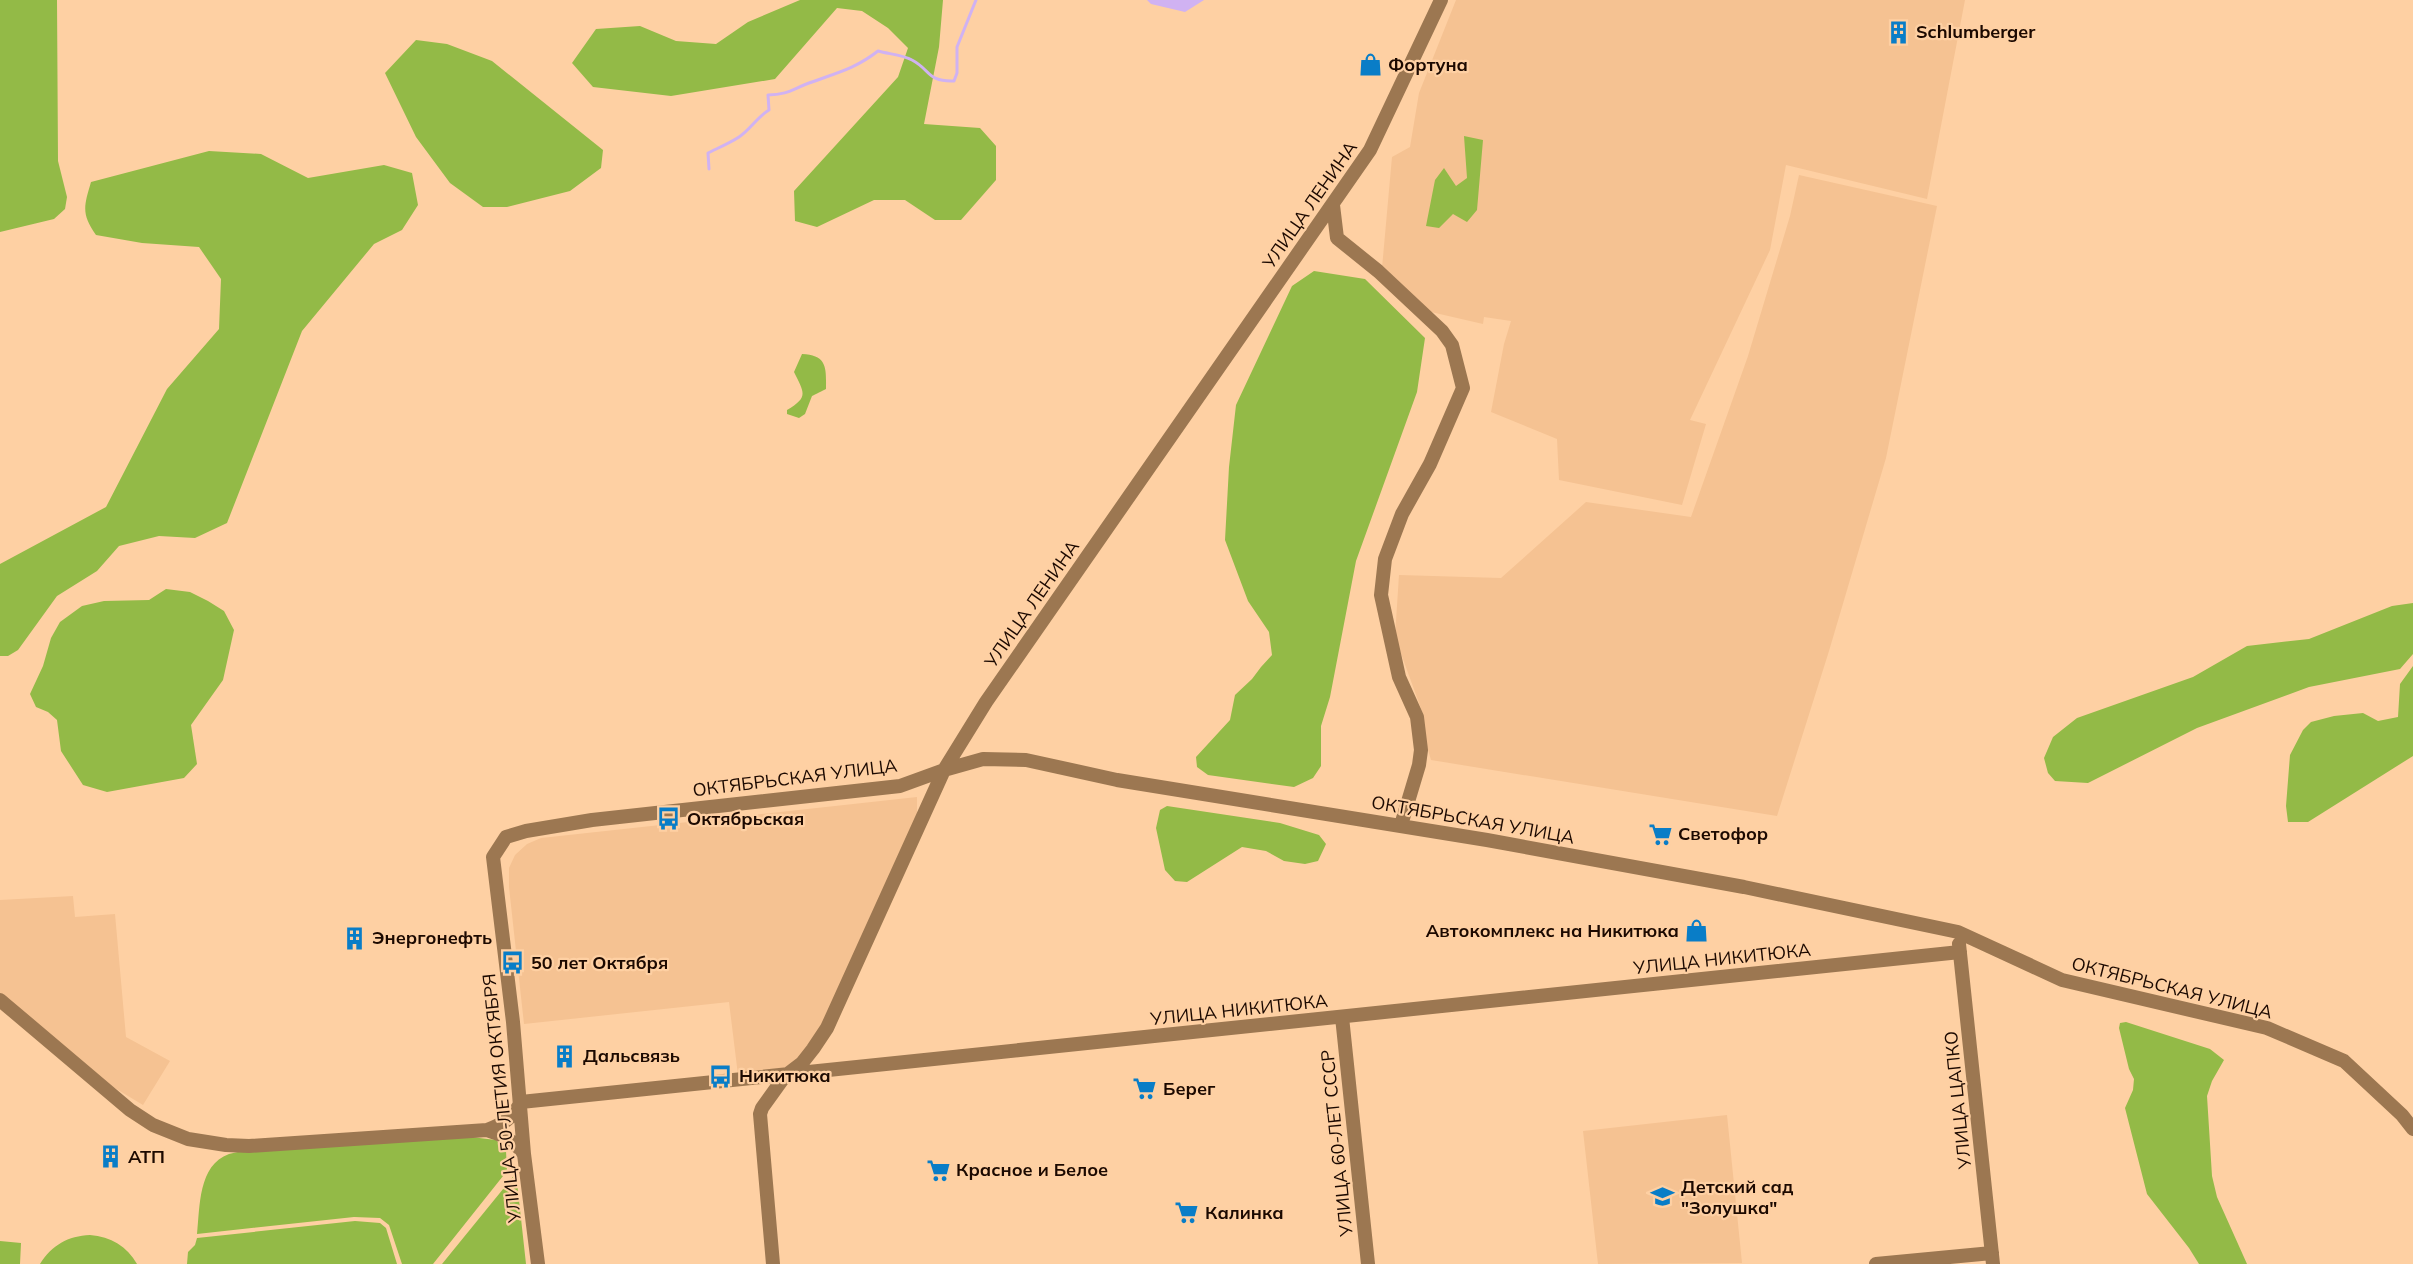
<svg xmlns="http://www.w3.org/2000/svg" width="2413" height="1264" font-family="Mulish,sans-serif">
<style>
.built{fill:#f5c292}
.green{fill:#93ba47}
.water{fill:#d0b2f2}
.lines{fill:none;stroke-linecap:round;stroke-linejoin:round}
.stream{stroke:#d0b2f2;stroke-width:3}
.minor{stroke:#9c7751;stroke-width:14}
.labels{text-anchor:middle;stroke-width:4.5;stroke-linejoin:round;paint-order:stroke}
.poi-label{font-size:18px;font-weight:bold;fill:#1c0900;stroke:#fed0a3;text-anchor:start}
.street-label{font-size:18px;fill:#1c0900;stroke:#fed0a3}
</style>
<rect width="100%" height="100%" fill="#fed0a3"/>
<path class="built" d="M1456,0h509l-38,199 -141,-34 -16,85 -80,170 16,4 -24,81 -123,-25 -2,-41 -66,-27 13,-68 7,-23 -27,-4 -1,7 -52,-12 -49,-44 10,-111 18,-10 9,-54z
M1799,175l138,31 -51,252 -57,193 -52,165 -346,-56 -5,-17 -3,-29 -28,-77 4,-62 102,3 85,-76 105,15 57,-161 42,-140z
M917,797v34l-99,208 -31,30 -49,6 -9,-73 -205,22 -15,-137v-19l6,-13 12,-11 14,-6z
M73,896l2,21 40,-3 11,123 44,24 -27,44 -30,-18 -113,-92v-95z
M1727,1115l15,148 -144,1 -15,-133z"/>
<path class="green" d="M0,0h57l1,161 9,36 -2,12 -11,10 -54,13z
M800,0h143l-4,47 -15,77 56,4 16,18v34l-35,40h-26l-30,-20h-31l-57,27 -22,-6 -1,-30 104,-114 10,-29 -20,-20 -26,-17 -25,-3 -62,71 -104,17 -78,-9 -21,-24 24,-34 44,-3 36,15 40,3 32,-22z
M416,40l31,4 45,17 111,89 -2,18 -31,23 -63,16h-24l-33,-24 -34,-46 -31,-64z
M1464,136l19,4 -6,70 -10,12 -14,-8 -14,14 -13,-2 9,-46 9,-12 12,18 11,-8z
M209,151l52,3 47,24 76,-13 28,8 6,32 -16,25 -28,14 -72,87 -75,192 -32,15 -36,-2 -40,10 -22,25 -40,25 -39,54 -10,6h-8v-92l106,-57 61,-118 52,-60 2,-50 -22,-32 -57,-4 -46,-8c-15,-21 -12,-29 -5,-53z
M1314,271l51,8 60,59 -8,54 -61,169 -26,136 -9,29v40l-8,12 -19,9 -86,-12 -11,-8 -1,-10 34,-37 5,-25 17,-16 9,-12 11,-12 -3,-23 -21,-31 -23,-61 4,-73 7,-62 56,-119z
M802,354c26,1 24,15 24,35l-14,7 -7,18 -6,4 -12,-4v-4c21,-13 18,-16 7,-38z
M166,589l24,3 18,9 16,10 10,19 -11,50 -32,45 6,39 -13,14 -77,14 -24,-7 -22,-34 -4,-31 -9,-8 -12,-5 -6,-13 13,-28 8,-28 9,-16 22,-16 22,-5 45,-1z
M2413,603v51l-13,15 -91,18 -112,41 -109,55 -33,-2 -7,-8 -4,-15 9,-21 24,-19 116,-41 54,-31 62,-7 83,-33z
M2413,666v90l-105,66h-20l-2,-16 4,-51 13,-25 8,-8 23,-6 29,-3 15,8 20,-4 2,-33z
M1167,806l113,17 39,12 7,9 -8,17 -13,3 -21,-3 -18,-10 -24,-4 -55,35 -12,-1 -10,-11 -9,-42 4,-18z
M2126,1022l84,27 14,11 -12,21 -5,15 5,80 5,21 30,67h-48l-10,-16 -42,-54 -22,-86 8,-18 1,-11 -5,-10 -10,-41 1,-5z
M471,1137l25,3 10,11 1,20 -74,93h-31l-13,-39 -9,-7 -26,-1 -157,17c3,-27 1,-69 32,-80 9,-3 20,-3 29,-5z
M516,1173l10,91h-84z
M355,1221l25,2 6,5 11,36h-210l1,-12 7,-7 2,-7z
M90,1235c21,2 37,11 47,29h-97c12,-19 28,-28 50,-29z
M0,1241l21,2 -1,21h-20z"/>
<path class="water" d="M1147,0h57l-19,12 -34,-8z"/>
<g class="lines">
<path class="stream" d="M709,169l-1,-16c10,-5 22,-10 31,-16 12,-8 18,-20 30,-27l-1,-15c19,0 25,-6 41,-12 27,-10 46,-14 69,-32 11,3 25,4 34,9 19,10 15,22 42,21l3,-8v-26l19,-47"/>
<path class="minor" d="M1333,205l4,33 41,33 64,60 10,14 11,43 -33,76 -28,50 -17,45 -4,36 18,82 18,40 4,33 -2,15 -18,60
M1959,944l34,320
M0,1000l130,110 23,15 35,14 38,6 23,1 238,-16c16,-6 26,-12 34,-28
M1342,1017l26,247
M521,1102l1439,-150
M487,1130c16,5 26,10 37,24
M538,1264l-14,-110 -11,-132 -20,-165 13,-20 20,-6 66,-11 308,-34 44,-16 39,-11 43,1 91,20 370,60 257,47 214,45 104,48 205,48 77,33 58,54 11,14
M773,1264l-13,-150 2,-6 23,-32 17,-13 11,-14 14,-21 117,-258 42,-68 384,-552 71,-150
M1876,1264l116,-11"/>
</g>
<defs>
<symbol id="building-bare" viewBox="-9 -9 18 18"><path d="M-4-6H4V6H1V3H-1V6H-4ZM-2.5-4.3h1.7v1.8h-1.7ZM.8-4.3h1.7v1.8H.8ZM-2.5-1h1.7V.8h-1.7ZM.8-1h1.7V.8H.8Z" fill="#097dc7" stroke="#fed0a3" stroke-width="2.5" paint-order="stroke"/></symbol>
<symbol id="shop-bare" viewBox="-9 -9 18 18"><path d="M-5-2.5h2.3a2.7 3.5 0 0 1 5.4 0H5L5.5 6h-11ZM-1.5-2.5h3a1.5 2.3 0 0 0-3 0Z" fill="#097dc7" stroke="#fed0a3" stroke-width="2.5" paint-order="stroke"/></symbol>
<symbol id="bus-bare" viewBox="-9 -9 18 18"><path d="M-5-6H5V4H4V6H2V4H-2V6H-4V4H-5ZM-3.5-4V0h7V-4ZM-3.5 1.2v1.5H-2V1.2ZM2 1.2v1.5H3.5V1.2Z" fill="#097dc7" stroke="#fed0a3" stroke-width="2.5" paint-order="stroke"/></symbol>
<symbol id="supermarket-bare" viewBox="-9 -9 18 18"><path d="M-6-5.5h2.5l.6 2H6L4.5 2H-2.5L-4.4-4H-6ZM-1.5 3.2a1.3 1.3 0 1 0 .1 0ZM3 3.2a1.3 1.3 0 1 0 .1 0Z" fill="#097dc7" stroke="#fed0a3" stroke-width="2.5" paint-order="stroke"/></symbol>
<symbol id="school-bare" viewBox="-9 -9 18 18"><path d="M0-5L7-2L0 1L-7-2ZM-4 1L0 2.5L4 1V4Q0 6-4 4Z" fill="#097dc7" stroke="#fed0a3" stroke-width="2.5" paint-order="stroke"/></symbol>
</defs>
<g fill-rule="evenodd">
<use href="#building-bare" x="1882" y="16" width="33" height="33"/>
<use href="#shop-bare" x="1354" y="48" width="33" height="33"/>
<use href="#bus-bare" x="652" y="802" width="33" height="33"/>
<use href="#supermarket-bare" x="1644" y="818" width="33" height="33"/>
<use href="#shop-bare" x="1680" y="914" width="33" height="33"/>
<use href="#building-bare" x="338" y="922" width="33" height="33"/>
<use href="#bus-bare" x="496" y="946" width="33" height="33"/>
<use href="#building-bare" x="548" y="1040" width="33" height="33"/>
<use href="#bus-bare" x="704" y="1060" width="33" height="33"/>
<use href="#supermarket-bare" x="1128" y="1072" width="33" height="33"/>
<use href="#building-bare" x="94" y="1140" width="33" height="33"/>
<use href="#supermarket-bare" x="922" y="1154" width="33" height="33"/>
<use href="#school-bare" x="1646" y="1180" width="33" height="33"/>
<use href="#supermarket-bare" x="1170" y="1196" width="33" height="33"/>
</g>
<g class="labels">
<g class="poi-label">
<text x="1916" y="38">Schlumberger</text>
<text x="1388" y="71">Фортуна</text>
<text x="687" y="825">Октябрьская</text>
<text x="1678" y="840">Светофор</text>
<text x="1679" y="937" text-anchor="end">Автокомплекс на Никитюка</text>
<text x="372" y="944">Энергонефть</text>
<text x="531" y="969">50 лет Октября</text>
<text x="583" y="1062">Дальсвязь</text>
<text x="739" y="1082">Никитюка</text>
<text x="1163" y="1095">Берег</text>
<text x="128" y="1163">АТП</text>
<text x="956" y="1176">Красное и Белое</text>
<text x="1681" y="1193">Детский сад<tspan x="1681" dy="21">"Золушка"</tspan></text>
<text x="1205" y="1219">Калинка</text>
</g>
<g class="street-label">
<text transform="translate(1310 205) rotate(-55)" y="6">УЛИЦА ЛЕНИНА</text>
<text transform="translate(1032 604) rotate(-55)" y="6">УЛИЦА ЛЕНИНА</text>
<text transform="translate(795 778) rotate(-7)" y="6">ОКТЯБРЬСКАЯ УЛИЦА</text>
<text transform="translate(1473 820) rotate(10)" y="6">ОКТЯБРЬСКАЯ УЛИЦА</text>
<text transform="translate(1722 959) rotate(-6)" y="6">УЛИЦА НИКИТЮКА</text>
<text transform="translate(2172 988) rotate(14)" y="6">ОКТЯБРЬСКАЯ УЛИЦА</text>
<text transform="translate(1239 1010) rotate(-6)" y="6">УЛИЦА НИКИТЮКА</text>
<text transform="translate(502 1098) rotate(-96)" y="6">УЛИЦА 50-ЛЕТИЯ ОКТЯБРЯ</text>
<text transform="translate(1958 1100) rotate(-96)" y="6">УЛИЦА ЦАПКО</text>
<text transform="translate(1337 1143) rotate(-96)" y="6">УЛИЦА 60-ЛЕТ СССР</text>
</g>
</g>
</svg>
